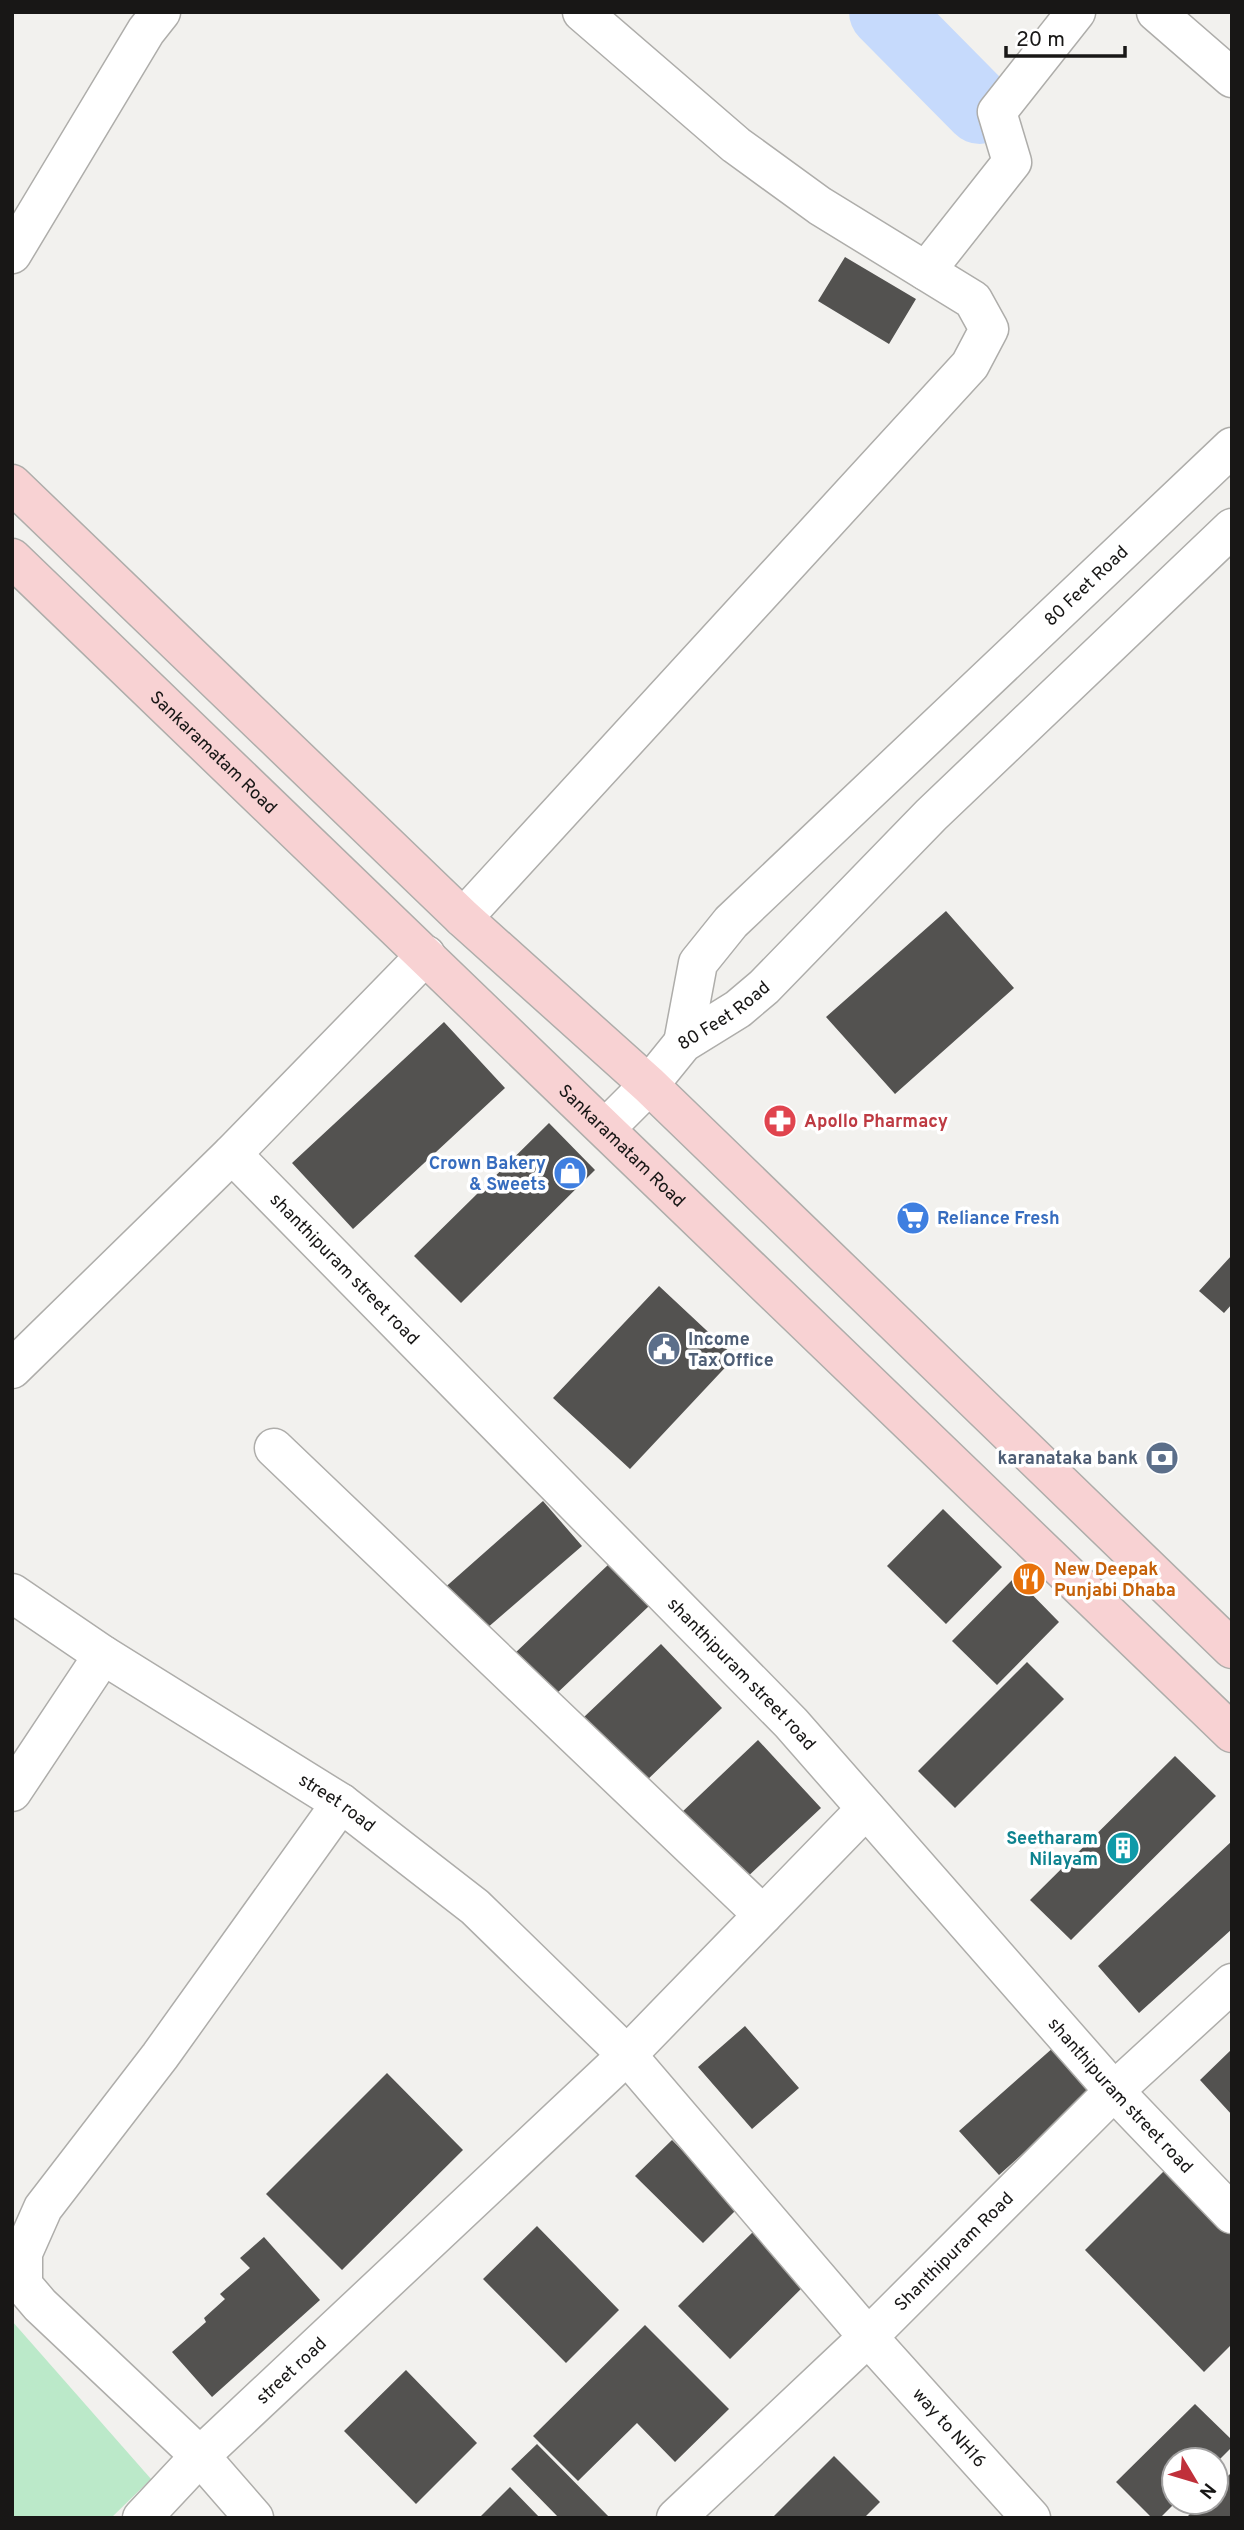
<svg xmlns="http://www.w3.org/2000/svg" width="1244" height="2530" font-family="Overpass,sans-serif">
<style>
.green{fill:#bbe9c9}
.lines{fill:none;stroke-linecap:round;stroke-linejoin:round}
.river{stroke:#c6dafc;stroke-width:72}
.building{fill:#535250}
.minor-casing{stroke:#aeadaa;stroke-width:41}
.secondary-casing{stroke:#aeadaa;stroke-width:41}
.minor{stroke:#fff;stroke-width:38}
.secondary{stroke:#f8d2d3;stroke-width:38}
.labels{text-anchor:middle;stroke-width:7;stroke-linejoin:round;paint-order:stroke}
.street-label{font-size:18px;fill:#181716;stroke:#fff}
.health-label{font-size:18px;font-weight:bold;fill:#be3a42;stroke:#fff;text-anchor:start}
.shop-label{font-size:18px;font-weight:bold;fill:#366cbe;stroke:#fff;text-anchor:end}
.service-label{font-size:18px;font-weight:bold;fill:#4e5e75;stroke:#fff;text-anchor:start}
.food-label{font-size:18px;font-weight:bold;fill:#c56008;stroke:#fff;text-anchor:start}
.culture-label{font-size:18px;font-weight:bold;fill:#0d838f;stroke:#fff;text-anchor:end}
</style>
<rect width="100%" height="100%" fill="#f2f1ee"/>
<path class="green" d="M12,2321l139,158 -40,39h-99z"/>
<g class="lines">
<path class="river" d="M885,12l95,96"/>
</g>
<path class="building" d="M845,257l71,42 -27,45 -71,-43z
M946,911l68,77 -119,106 -69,-77z
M444,1022l61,66 -152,141 -61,-66z
M549,1123l46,47 -134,133 -47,-47z
M1232,1255v49l-8,9 -25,-22z
M659,1286l76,71 -105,112 -77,-71z
M543,1501l39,45 -103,89 -38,-44z
M943,1509l59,58 -56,57 -59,-58z
M609,1564l40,42 -95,90 -40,-42z
M1015,1577l44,45 -62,63 -45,-44z
M661,1644l61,64 -77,74 -61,-65z
M1027,1662l37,37 -109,109 -37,-37z
M758,1740l63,68 -78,73 -63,-67z
M1175,1756l41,40 -145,144 -41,-40z
M1232,1841v88l-93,84 -41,-47z
M745,2026l54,62 -47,41 -54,-62z
M1054,2047l39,44 -94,84 -40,-44z
M1232,2049v66l-32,-35z
M387,2073l76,77 -121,120 -76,-76z
M672,2140l67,67 -36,36 -68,-67z
M1173,2162l59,60v122l-28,28 -119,-122z
M537,2226l82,84 -53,53 -83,-84z
M758,2227l52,53 -80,79 -52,-53z
M264,2237l56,63 -108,97 -40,-45 34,-30 -2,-4 21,-19 -5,-5 30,-26 -10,-10z
M645,2325l84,84 -54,53 -38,-39 -59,58 -45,-45z
M406,2370l71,73 -61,61 -72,-73z
M1195,2404l37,36v7l-16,16v-3h-42v42h2l-16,16h-8l-36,-36z
M537,2444l73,74h-51l-48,-49z
M834,2456l46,46 -16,16h-92z
M1232,2472v46h-46l16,-16h14v-14z
M510,2487l30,31h-61z"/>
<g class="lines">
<defs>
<g id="minor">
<path d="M1156,12l76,66"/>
<path d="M12,254l134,-223 15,-19"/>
<path d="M926,271l86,-109 -15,-50 79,-100"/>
<path d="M463,918l507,-553 19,-36 -16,-29 -153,-94 -84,-61 -154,-133"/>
<path id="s1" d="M683,1043l15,-80 33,-41 501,-475"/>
<path id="s2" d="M606,1128l43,-43 34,-42 55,-34 26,-22 167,-172 301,-287"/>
<path id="s3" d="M232,1154l559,569 323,368 118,123"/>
<path d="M12,1369l220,-215 194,-199"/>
<path d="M274,1448l489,467"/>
<path id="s4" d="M12,1593l91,62 238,148 134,104 152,148 241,282 163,181"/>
<path d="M12,1792l91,-137"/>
<path id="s5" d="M142,2518l58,-62 427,-401 239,-246"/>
<path d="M254,2518l-54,-62 -160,-151 -17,-20v-32l20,-45 117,-152 181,-253"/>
<path id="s6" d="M676,2518l192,-181 246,-246 118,-108"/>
</g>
<g id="secondary">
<path d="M12,484l451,434 186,167 583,564"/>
<path id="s7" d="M12,558l1220,1175"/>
</g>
</defs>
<use href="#minor" class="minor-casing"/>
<use href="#secondary" class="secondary-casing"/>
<use href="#minor" class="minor"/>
<use href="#secondary" class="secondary"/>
</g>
<defs>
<symbol id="pharmacy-disc" viewBox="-11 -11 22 22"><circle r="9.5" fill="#e0444e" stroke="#fff"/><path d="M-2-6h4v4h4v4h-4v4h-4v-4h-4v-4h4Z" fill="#fff"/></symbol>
<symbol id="shop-disc" viewBox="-11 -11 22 22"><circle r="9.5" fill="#3f7fe0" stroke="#fff"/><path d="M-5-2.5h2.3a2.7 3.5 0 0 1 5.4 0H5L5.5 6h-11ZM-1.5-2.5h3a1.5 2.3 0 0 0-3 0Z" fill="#fff"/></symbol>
<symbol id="supermarket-disc" viewBox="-11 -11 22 22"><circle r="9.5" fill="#3f7fe0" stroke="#fff"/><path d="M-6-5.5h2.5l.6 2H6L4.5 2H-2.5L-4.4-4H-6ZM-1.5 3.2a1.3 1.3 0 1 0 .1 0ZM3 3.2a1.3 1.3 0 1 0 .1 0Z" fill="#fff"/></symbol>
<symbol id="civic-disc" viewBox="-11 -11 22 22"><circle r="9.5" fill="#5c6f8a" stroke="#fff"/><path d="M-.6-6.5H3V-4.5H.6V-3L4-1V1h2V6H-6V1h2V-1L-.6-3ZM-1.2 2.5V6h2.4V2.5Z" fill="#fff"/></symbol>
<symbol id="bank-disc" viewBox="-11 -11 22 22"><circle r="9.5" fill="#5c6f8a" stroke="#fff"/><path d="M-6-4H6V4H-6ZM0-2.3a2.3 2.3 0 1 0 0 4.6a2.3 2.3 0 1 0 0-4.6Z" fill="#fff"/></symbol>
<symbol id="restaurant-disc" viewBox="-11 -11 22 22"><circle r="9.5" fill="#e8710a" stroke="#fff"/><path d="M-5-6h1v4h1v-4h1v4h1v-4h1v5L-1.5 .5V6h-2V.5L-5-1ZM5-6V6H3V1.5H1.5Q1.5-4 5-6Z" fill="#fff"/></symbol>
<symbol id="building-disc" viewBox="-11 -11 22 22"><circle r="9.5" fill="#0f9aa8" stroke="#fff"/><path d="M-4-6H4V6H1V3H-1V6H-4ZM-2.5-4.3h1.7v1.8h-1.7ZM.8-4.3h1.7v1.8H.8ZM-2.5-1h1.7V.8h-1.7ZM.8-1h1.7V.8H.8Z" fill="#fff"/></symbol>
</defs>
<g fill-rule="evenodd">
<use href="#pharmacy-disc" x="761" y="1102" width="38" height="38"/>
<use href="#shop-disc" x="551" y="1154" width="38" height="38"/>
<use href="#supermarket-disc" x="894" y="1199" width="38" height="38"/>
<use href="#civic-disc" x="645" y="1330" width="38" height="38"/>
<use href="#bank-disc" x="1143" y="1439" width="38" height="38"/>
<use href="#restaurant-disc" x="1010" y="1560" width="38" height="38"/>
<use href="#building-disc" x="1104" y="1829" width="38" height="38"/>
</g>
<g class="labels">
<g class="street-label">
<text dy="6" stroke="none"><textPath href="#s1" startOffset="623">80 Feet Road</textPath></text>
<text dy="6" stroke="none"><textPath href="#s7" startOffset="280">Sankaramatam Road</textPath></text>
<text dy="6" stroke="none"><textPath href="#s2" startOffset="164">80 Feet Road</textPath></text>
<text dy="6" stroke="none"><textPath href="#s7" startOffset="847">Sankaramatam Road</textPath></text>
<text dy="6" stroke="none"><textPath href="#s3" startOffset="161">shanthipuram street road</textPath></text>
<text dy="6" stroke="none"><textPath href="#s3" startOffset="728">shanthipuram street road</textPath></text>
<text dy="6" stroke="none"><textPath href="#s4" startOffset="387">street road</textPath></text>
<text dy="6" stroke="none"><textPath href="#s3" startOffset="1295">shanthipuram street road</textPath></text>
<text dy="6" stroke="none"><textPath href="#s6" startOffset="385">Shanthipuram Road</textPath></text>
<text dy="6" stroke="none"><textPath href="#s5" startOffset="210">street road</textPath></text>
<text dy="6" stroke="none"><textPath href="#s4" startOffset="1265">way to NH16</textPath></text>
</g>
<g class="health-label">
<text x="804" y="1127">Apollo Pharmacy</text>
</g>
<g class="shop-label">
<text x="546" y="1169">Crown Bakery<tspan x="546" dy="21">&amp; Sweets</tspan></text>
<text x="937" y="1224" text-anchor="start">Reliance Fresh</text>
</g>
<g class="service-label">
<text x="688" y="1345">Income<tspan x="688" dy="21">Tax Office</tspan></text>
<text x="1138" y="1464" text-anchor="end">karanataka bank</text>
</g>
<g class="food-label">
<text x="1054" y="1575">New Deepak<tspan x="1054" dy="21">Punjabi Dhaba</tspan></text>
</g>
<g class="culture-label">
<text x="1098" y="1844">Seetharam<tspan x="1098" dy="21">Nilayam</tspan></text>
</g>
</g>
<rect width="1244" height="2530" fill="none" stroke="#181716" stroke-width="28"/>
<g transform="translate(1195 2481) rotate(128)"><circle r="33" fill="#ffffff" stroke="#a3a2a2" stroke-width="2"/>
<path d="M0-5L12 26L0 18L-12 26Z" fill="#c0303a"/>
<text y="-10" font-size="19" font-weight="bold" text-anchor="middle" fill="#181716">N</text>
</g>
<path d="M1006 46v10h119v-10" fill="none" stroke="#181716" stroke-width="3.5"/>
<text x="1016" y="46" font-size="21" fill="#181716" stroke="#ffffff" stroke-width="5" paint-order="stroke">20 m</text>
</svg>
